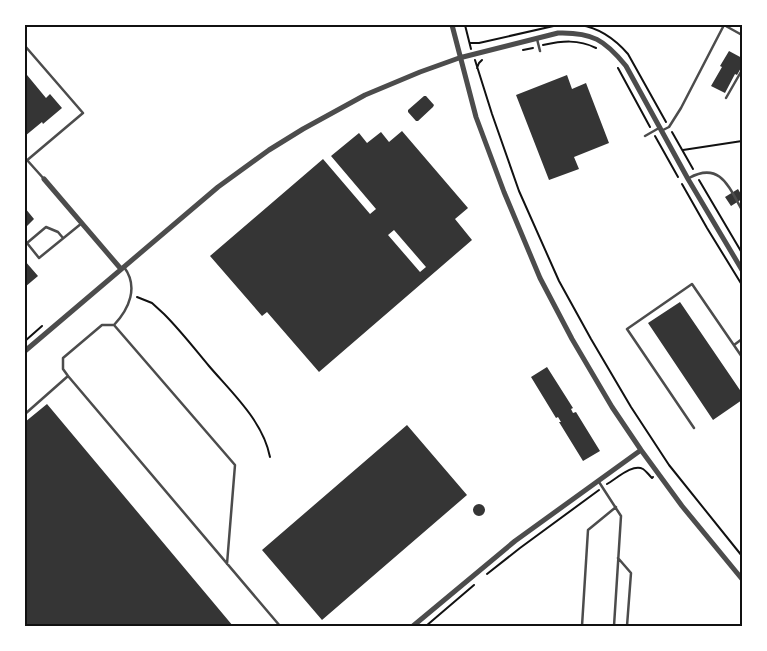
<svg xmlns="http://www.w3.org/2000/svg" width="767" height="651" font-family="'PT Serif',serif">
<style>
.building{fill:#353535;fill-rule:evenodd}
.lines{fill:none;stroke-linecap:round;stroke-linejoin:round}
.path{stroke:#111;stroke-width:2}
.service{stroke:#4c4c4c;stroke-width:2.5}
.minor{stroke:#4c4c4c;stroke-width:5}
.neatline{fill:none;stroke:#111;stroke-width:2}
</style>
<rect width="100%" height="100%" fill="#fff"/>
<path class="building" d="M729,51l13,7v8l-5,9 -2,-1 -10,19 -14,-7 11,-19 -2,-1z
M27,75l19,23 4,-4 12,14 -19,16 -1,-2 -17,14v-59z
M567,75l5,14 14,-6 23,60 -35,14 5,12 -30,11 -33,-85z
M424,96h2l8,9 -1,2 -15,14h-2l-8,-9v-2z
M402,131l66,77 -13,11 17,21 -153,132 -52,-60 -5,4 -52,-60 113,-97 47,55 6,-5 -45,-53 28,-23 8,10 14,-11 8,10zM394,230l32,37 -6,5 -32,-37z
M738,189l4,7v3l-11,7 -6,-9z
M25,208l9,11 -9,9z
M25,261l13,15 -13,11z
M680,302l62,91v7l-29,20 -65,-97z
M547,367l26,41 -2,1 2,4 3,-1 24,39 -17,10 -24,-39h2l-3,-5 -2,1 -25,-41z
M47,404l186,222h-208v-204z
M407,425l60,70 -145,125 -60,-70z
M473 510a6 6 0 1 1 12 0a6 6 0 1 1-12 0Z"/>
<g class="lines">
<path class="path" d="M465,25l6,24
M580,25c20,3 35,14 48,29l38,68
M470,43h9l79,-18
M543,45c19,-4 35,-6 53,3
M523,50l10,-2
M475,60l17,54 27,77 40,90 32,58 40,68 38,58 73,91
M477,68l2,-5 3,-3
M618,68l32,59
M672,132l21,37
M655,136l23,41
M683,150l59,-9
M699,180l43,73
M682,184l25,44 35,57
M137,297l15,6 12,11c16,16 30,34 45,52 23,27 54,55 61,91
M25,341l17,-15
M607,484c9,-5 26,-21 36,-15 3,2 6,6 9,9l1,-1
M487,574l33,-26 79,-58
M426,626l48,-41"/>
<path class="service" d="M537,39l3,12
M25,46l58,67 -58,49
M726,98l16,-28
M663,130l6,-3 12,-19 43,-83 18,10
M645,136l14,-8
M27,160l17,19
M689,178c31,-17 40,9 53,32
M63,238l-5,-6 -12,-5 -19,16 12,15 43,-35
M114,325c15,-16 25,-38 10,-58
M734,345l8,-6
M68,376l212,250
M25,414l43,-38 -5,-7v-11l39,-33h12l121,140 -8,99
M694,428l-67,-99 65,-45 50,73
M599,482l22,34 -7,110
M618,558l13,15 -4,53
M582,626l6,-96 28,-23"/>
<path class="minor" d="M452,25l24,92 28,75 36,86 32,61 40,68 29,43 41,56 60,73
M44,179l77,90
M25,351l193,-164 51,-37 34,-21 62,-34 55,-23 39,-14 99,-25c34,-1 47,7 68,33l62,113 54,91
M413,626l102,-85 126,-91"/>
</g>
<rect width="767" height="651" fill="none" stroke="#ffffff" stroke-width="52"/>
<rect x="26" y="26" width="715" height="599" class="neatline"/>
</svg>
